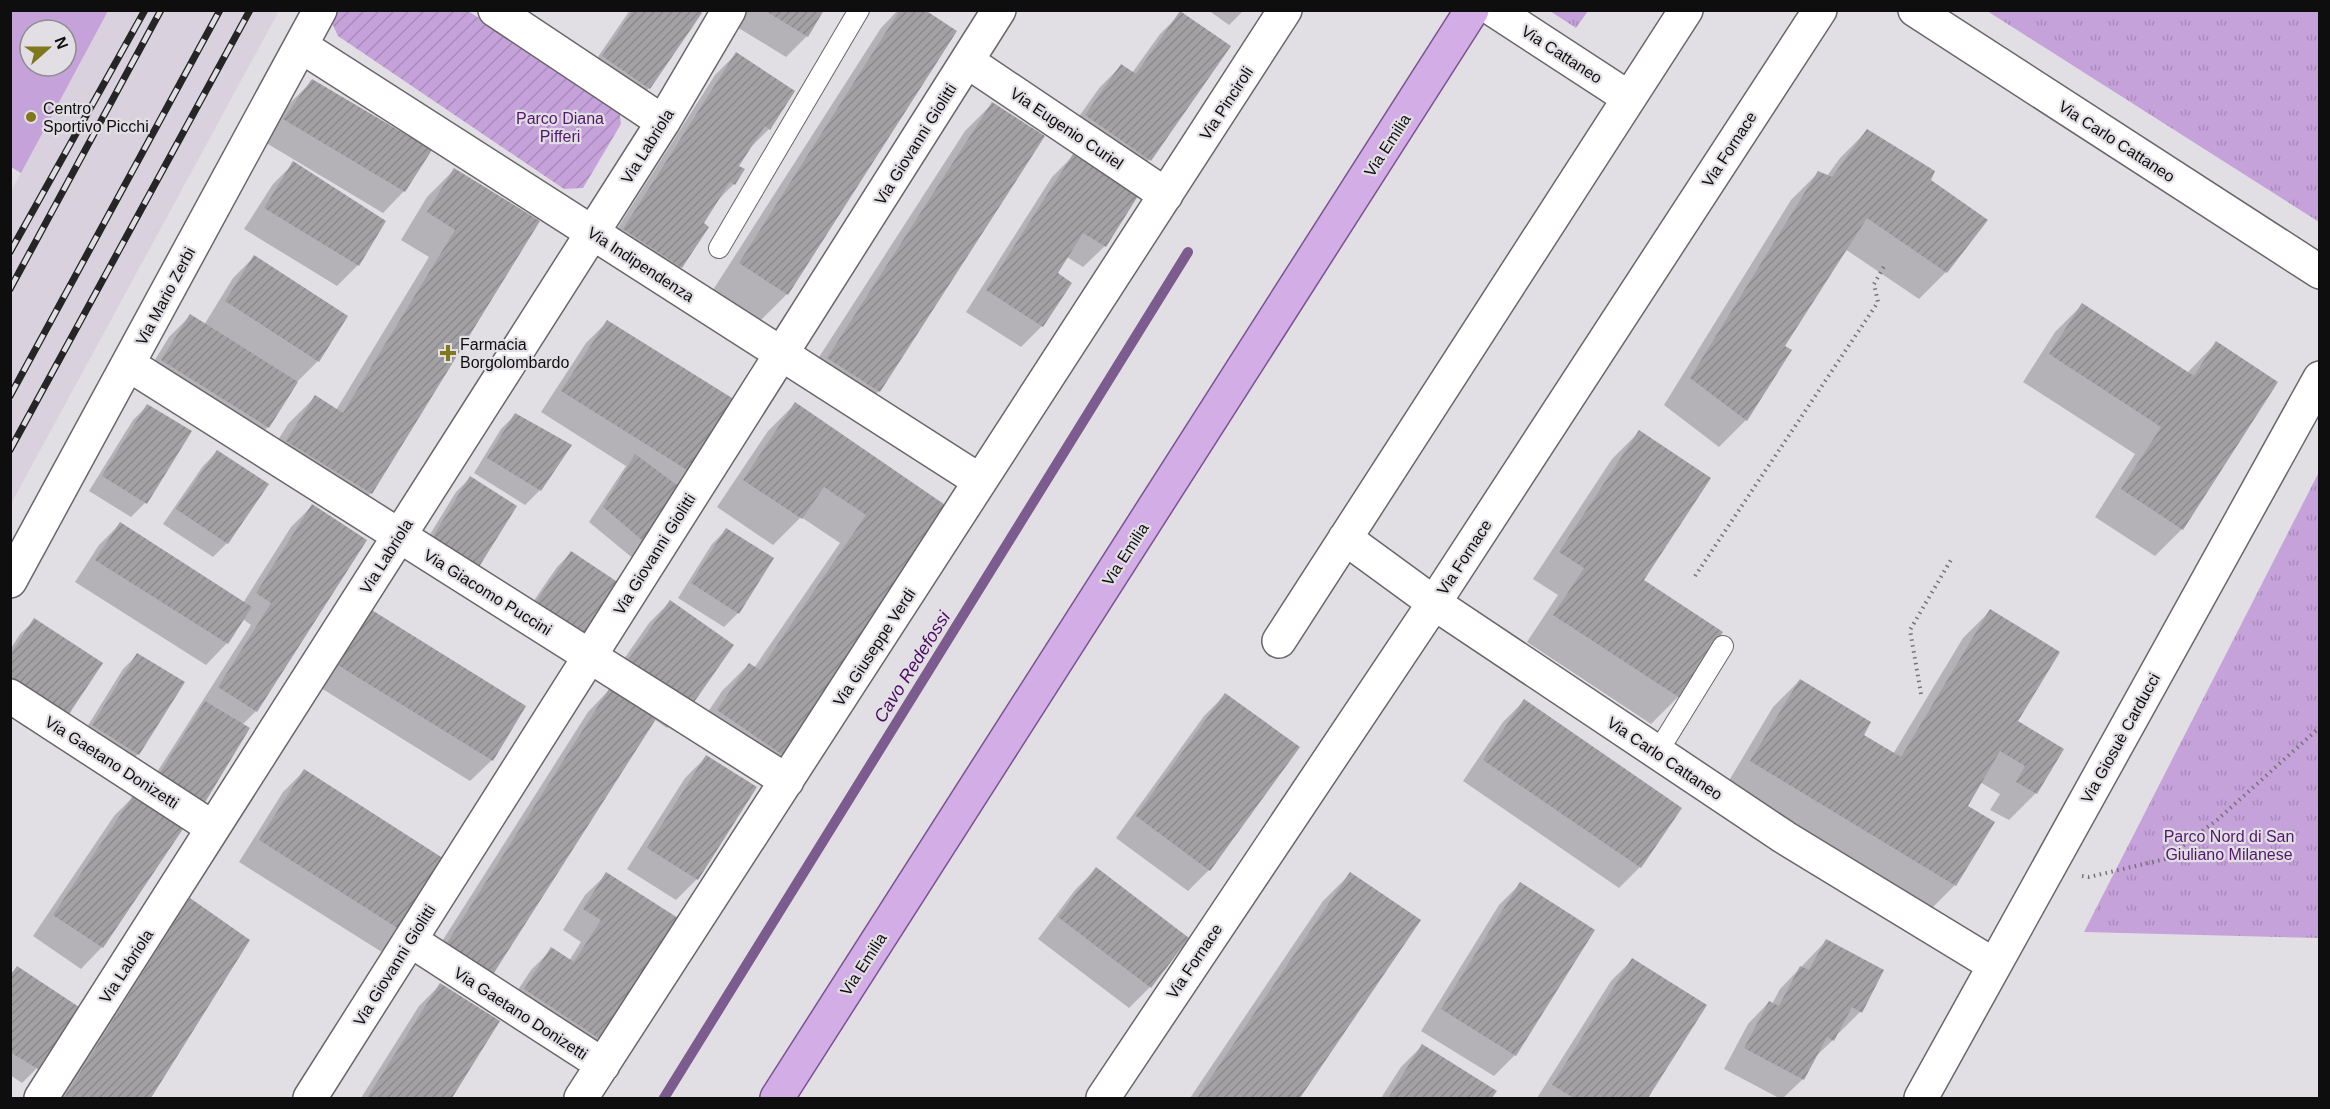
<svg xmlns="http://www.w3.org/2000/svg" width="2330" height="1109" font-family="Arial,sans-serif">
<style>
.built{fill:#d9d2de}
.grass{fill:url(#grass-tufts)}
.garden{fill:url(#garden-furrows)}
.pitch{fill:#c6a2da;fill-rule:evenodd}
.shadow{fill:#0003}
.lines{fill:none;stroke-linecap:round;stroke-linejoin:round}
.stream{stroke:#7c5c8e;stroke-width:10}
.building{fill:url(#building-hatch)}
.lane-casing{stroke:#69676b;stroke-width:22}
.street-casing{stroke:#69676b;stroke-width:36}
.primary-casing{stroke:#7a5290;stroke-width:36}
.path{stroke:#757376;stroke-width:4;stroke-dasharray:1.5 4.5;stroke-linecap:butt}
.lane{stroke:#fff;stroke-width:20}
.street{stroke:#fff;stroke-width:33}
.primary{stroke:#d2ade6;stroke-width:33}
.rail-casing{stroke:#262526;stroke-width:7}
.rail{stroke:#e2dfe4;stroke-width:4.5;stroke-dasharray:14;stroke-linecap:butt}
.poi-dot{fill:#81771c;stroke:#e2dfe4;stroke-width:2}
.labels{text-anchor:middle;stroke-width:4.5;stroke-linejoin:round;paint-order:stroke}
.street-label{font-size:16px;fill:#0f0e0f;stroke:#e2dfe4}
.poi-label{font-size:16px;fill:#0f0e0f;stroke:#e2dfe4;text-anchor:start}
.park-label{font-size:16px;fill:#53176d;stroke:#e2dfe4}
.water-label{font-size:18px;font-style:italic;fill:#4b0c64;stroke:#e2dfe4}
</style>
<defs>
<pattern id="grass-tufts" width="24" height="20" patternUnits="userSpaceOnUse" patternTransform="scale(1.5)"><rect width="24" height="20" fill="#c6a2da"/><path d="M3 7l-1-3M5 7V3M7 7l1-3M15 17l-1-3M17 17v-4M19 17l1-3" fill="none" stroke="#a98aba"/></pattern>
<pattern id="garden-furrows" width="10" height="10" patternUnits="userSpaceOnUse" patternTransform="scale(1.5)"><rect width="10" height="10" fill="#c6a2da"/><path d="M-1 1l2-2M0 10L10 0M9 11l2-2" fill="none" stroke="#a98aba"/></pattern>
<pattern id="building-hatch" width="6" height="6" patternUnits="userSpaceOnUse" patternTransform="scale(1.5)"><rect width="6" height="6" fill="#a4a1a5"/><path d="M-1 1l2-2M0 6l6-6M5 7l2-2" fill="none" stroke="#8c898d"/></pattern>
</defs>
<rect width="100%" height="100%" fill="#e2dfe4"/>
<path class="built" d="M108,11h171l-268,493v-313z"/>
<path class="grass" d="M1550,11h38l-12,17z
M1987,11h332v211z
M2319,472v466l-235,-6z"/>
<path class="garden" d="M335,11h133l151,96 2,17 -38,64 -19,1 -226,-153 -8,-17z"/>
<path class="pitch" d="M11,10l97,1 -87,162 -10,-6zM30,30h36v36h-36z"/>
<path class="shadow" d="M630,10h67l-48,78 -14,14 -46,-32z
M747,10h75l-15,26 -21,21 -49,-30z
M898,10h24l-135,284 -27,27 -47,-31 168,-262z
M1208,10h36l-15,15z
M1181,13l48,34 -80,113 -21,21 -63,-45 35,-49 21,-21 11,7 28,-39z
M736,54l33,75 -22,22 -10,15 -3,18 -18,18 -14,22 -21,43 -21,21 -57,-37 112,-176z
M312,81l92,110 -21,22 -120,-72 28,-39z
M992,104l-113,287 -27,27 -51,-33 164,-254z
M1867,131l62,50 17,91 -27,27 -74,-50 -62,97 7,5 -44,69 -27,27 -55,-42 127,-205 27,-27 9,3 13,-18z
M1073,156l63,41 -31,49 -22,21 -16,-10 -11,17 -14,52 -21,21 -55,-35 86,-135z
M294,163l64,102 -21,21 -93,-57 29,-45z
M454,170l83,52 -166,271 -27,27 -84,-51 28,-45 27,-27 21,13 93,-153 -28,-17 26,-43z
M254,257l64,104 -21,21 -29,45 -21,21 -105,-67 27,-44 21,-21 14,9 29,-47z
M2082,305l105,68 29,-30 -34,186 -27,27 -60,-39 40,-63 -112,-72 32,-50z
M607,322l131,81 -97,162 -52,-43 37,-56 -85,-54 45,-69z
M795,404l157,108 -166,245 -27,27 -68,-47 31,-46 27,-27 5,4 86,-125 -39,-26 -28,28 -56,-38 51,-76z
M147,406l-2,97 -14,14 -42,-26 44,-71z
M515,415l55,31 -30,44 -15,15 -51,-32 27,-44z
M1639,432l3,149 79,52 -43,64 -27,27 -124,-82 31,-47 -25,-16 79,-120z
M217,452l10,91 -14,14 -50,-33 40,-58z
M470,478l45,29 -102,55 43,-70z
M312,506l-56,205 -14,14 -97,66 106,-166 -8,-6 -16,24 -21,22 -131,-83 24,-37 21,-21 123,79 48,-76z
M726,530l12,83 -14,14 -46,-29 34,-54z
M571,553l17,98 -73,-23 42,-61z
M670,602l18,105 -21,21 -13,-9 -229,249 163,-256 23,-24 -5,-3 43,-62z
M367,608l125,152 -22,21 -157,-98z
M1990,611l26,111 46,28 -26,43 -27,27 -19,-10 10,-16 -20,-12 -14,24 27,17 -38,62 -27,27 -204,-123 49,-82 27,-27 62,55 31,19 70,-116z
M35,620l-25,83v-53l10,-16z
M138,654v100l-14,15 -45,-29 44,-71z
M1225,695l-16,175 -21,21 -72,-53 88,-122z
M1524,701l116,166 -21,21 -156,-107 40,-59z
M706,757l-9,122 -21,21 -49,-31 58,-91z
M304,771l146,93 -65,90 -146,-92 44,-70z
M135,795l48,32 -81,120 -21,22 -48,-33 81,-120z
M1096,869l54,118 -21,21 -91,-69 37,-49z
M607,874l-8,164 -21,21 -74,-48 27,-41 21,-21 17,12 12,-19 -18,-12 22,-35z
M1350,874l69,46 -121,178h-108l133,-197z
M1520,884l-5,171 -21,21 -73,-45 78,-126z
M190,900l58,40 -99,158h-93l107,-171z
M1826,941l34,71 -21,21 -2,-2 -4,9 -20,19 -10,20 -20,19h-4l-55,-29 24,-45 21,-22 3,2 8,-15z
M1632,960l72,45 -58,93h-109l74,-117z
M17,968l60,39 -41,62 -14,14 -12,-8v-100z
M440,985l58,37 -48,76h-89l58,-92z
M1422,1046l73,45 -5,7h-109l20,-31z"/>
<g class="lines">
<path class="stream" d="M664,1098l524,-846"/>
</g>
<path class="building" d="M633,10h66l3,3 -52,76 -48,-33z
M764,10h60l-16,27z
M900,10h25l32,21 -169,264 -49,-32z
M1180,11l51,35 -80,115 -66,-46 36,-51 15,10z
M736,52l59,39 -25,39 -5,-4 -26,40 6,3 -10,16 -5,-3 -26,41 5,4 -27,41 -59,-39z
M312,79l120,71 -27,42 -122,-73z
M992,102l53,34 -165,256 -53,-34z
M1867,129l68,42 -4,9 57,40 -41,53 -80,-55 -82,128 7,4 -45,71 -57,-43 128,-207 14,6z
M1073,154l65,42 -32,51 -23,-14 -25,40 14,10 -29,44 -57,-37z
M293,161l93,60 -27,45 -95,-58z
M454,168l86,53 -168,273 -86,-53 29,-46 28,18 112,-183 -28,-18z
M254,255l94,61 -29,46 -94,-61z
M2082,303l112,73 22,-35 62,41 -95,148 -62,-41 40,-62 -112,-73z
M190,314l108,68 -29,46 -108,-68z
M607,320l133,83 -45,72 -134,-84z
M795,402l159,109 -167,247 -70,-48 32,-47 11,7 106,-155 -42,-28 -22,32 -59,-39z
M147,404l45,27 -45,73 -45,-28z
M515,413l57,32 -31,46 -54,-33z
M1639,430l72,48 -67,102 79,52 -43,66 -127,-83 31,-47 -25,-16z
M217,450l52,34 -41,60 -52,-35z
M635,454l50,37 -29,61 -53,-45z
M470,476l47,30 -45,72 -46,-30z
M312,504l55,36 -110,172 -39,-25 53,-84 -15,-10z
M120,522l132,85 -24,37 -133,-84z
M726,528l48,30 -35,56 -48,-31z
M571,551l57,38 -39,63 -61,-39z
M670,600l64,45 -44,63 -64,-45z
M367,607l159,99 -33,55 -160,-99z
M1990,609l70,43 -42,69 46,28 -27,45 -21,-12 9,-16 -25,-15 -32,55 27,16 -39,64 -206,-125 50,-82 71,43 -7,13 37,22z
M34,618l69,45 -36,54 -57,-37v-25z
M137,653l48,29 -46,73 -47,-30z
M609,689l47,30 -164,257 -47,-30z
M1225,693l75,54 -90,124 -74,-55z
M1524,699l158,109 -41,60 -158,-108z
M205,701l45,27 -46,76 -46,-28z
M706,755l51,32 -59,93 -51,-32z
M304,769l148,95 -45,70 -148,-94z
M135,793l50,33 -82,122 -50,-33z
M1096,867l93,71 -38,50 -93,-71z
M606,872l72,46 -78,121 -76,-50 27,-42 23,15 27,-42 -18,-11z
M1350,872l71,48 -121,178h-103z
M1520,882l75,48 -79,126 -75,-47z
M190,898l60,42 -99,158h-87z
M1826,939l58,31 -22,43 -10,-6 -18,34 -7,-4 -23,43 -60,-32 25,-47 10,5 21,-40 9,4z
M1632,958l75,47 -59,93h-74l-22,-13z
M17,966l62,41 -41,62 -28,-17v-76z
M440,983l60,38 -48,77h-85z
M1422,1044l75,47 -5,7h-104z"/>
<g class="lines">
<defs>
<path id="lane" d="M719,248l140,-238
M1657,753l66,-107"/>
<path id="street" d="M495,10l168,112
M1494,10l135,88
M1915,10l405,262
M301,46l679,435
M967,61l199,134
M128,364l659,417
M1345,538l89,65 350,234 210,128
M10,581l310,-571
M1279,641l407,-631
M10,696l203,132
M410,940l193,125
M41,1098l622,-976 66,-112
M310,1098l689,-1088
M581,1098l704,-1088
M1103,1098l331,-495 386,-593
M1921,1098l399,-720"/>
<path id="primary" d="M777,1098l695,-1088"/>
</defs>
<use href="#lane" class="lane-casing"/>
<use href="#street" class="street-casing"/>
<use href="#primary" class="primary-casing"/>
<path class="path" d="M1695,576l183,-274 -4,-18 12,-21
M1921,694l-11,-64 42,-72
M2082,876l7,1 76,-18 52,-39 103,-93"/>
<use href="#lane" class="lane"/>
<use href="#street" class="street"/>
<use href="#primary" class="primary"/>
<defs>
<path id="rail" d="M10,252l135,-242
M10,289l151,-279
M10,396l210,-386
M10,450l240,-440"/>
</defs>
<use href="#rail" class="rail-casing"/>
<use href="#rail" class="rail"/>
</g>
<g class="poi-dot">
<circle cx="31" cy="117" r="6"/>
<path d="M445 344h6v6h6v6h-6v6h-6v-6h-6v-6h6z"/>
</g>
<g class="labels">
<g class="street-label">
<text transform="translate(1562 54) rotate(33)" y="6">Via Cattaneo</text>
<text transform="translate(1226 103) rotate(-57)" y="6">Via Pinciroli</text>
<text transform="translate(1067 128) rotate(34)" y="6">Via Eugenio Curiel</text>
<text transform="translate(2117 141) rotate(33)" y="6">Via Carlo Cattaneo</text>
<text transform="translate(915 144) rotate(-58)" y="6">Via Giovanni Giolitti</text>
<text transform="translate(1387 145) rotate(-57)" y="6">Via Emilia</text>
<text transform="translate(647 146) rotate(-58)" y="6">Via Labriola</text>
<text transform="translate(1729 149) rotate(-57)" y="6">Via Fornace</text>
<text transform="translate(641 264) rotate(33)" y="6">Via Indipendenza</text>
<text transform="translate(165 296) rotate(-62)" y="6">Via Mario Zerbi</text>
<text transform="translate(654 554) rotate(-58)" y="6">Via Giovanni Giolitti</text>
<text transform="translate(1125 554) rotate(-57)" y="6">Via Emilia</text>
<text transform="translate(386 556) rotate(-58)" y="6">Via Labriola</text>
<text transform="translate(1464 557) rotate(-57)" y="6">Via Fornace</text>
<text transform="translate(488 592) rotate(32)" y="6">Via Giacomo Puccini</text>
<text transform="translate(874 647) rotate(-57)" y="6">Via Giuseppe Verdi</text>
<text transform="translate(2120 738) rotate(-61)" y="6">Via Giosuè Carducci</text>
<text transform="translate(1665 758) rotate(34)" y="6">Via Carlo Cattaneo</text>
<text transform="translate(112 762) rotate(33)" y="6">Via Gaetano Donizetti</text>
<text transform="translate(1194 961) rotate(-56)" y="6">Via Fornace</text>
<text transform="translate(863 964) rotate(-57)" y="6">Via Emilia</text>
<text transform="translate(394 965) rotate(-58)" y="6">Via Giovanni Giolitti</text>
<text transform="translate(126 966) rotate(-57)" y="6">Via Labriola</text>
<text transform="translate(521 1013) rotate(33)" y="6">Via Gaetano Donizetti</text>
</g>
<g class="poi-label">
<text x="43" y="114">Centro<tspan x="43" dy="18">Sportivo Picchi</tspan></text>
<text x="460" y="350">Farmacia<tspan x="460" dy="18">Borgolombardo</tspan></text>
</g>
<g class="park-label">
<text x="560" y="124">Parco Diana<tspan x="560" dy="18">Pifferi</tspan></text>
<text x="2229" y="842">Parco Nord di San<tspan x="2229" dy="18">Giuliano Milanese</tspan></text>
</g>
<g class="water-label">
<text transform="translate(912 667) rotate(-58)" y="6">Cavo Redefossi</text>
</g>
</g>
<rect width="2330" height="1109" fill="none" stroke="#0f0e0f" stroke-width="24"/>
<g transform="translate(48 48) rotate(69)"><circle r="28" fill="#e2dfe4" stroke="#8e8b8f" stroke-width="1.5"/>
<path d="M0-4.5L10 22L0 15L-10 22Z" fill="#81771c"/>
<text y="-9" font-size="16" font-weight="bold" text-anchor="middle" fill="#0f0e0f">N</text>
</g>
</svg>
